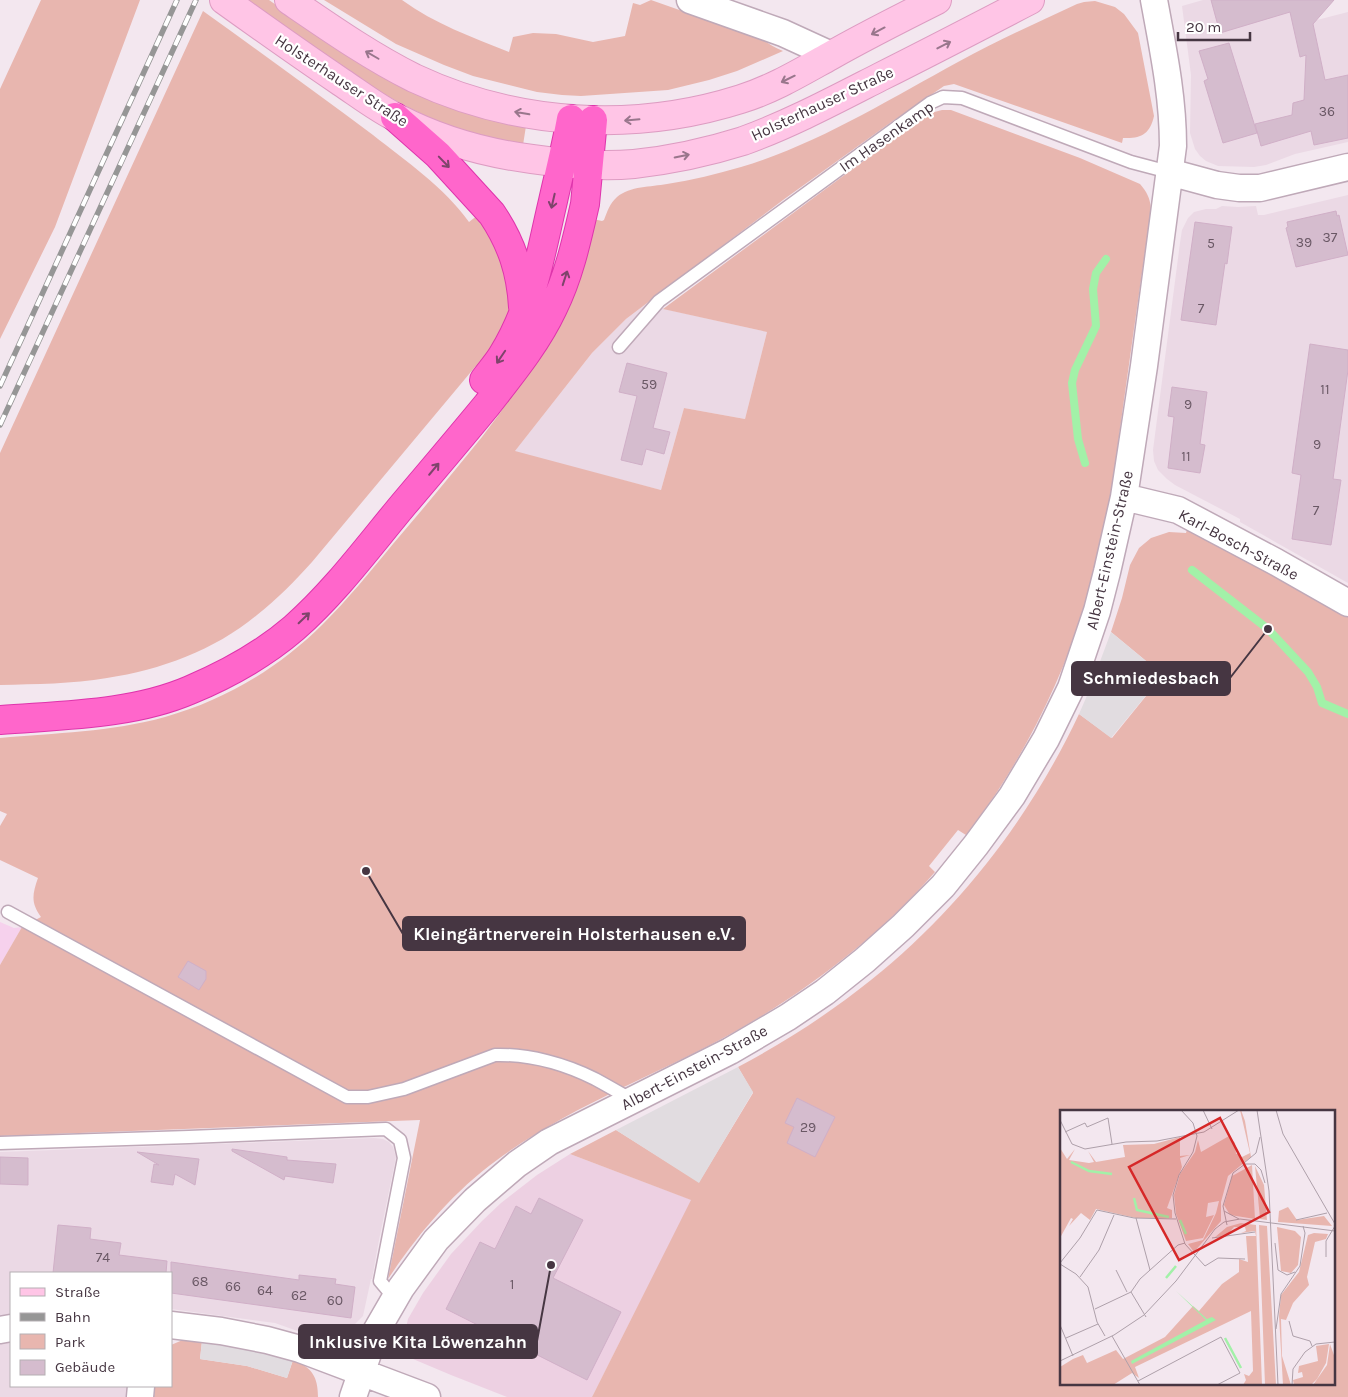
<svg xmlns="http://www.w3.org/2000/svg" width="1348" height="1397" font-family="Karla,sans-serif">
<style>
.residential{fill:#ebd9e5}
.commercial{fill:#f6d1ed}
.education{fill:#edd0e2}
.green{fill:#e8b6af;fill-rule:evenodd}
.parking{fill:#e1dce0}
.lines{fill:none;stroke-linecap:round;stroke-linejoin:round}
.stream{stroke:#a2f1a8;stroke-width:8}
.building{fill:#d5bcce;stroke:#d0afc7}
.lane-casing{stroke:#bfa9b8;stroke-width:15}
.street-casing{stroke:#bfa9b8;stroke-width:29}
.secondary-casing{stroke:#dd9cc2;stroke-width:30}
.highway-casing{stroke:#de35ac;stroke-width:30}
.lane{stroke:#fff;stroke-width:12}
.street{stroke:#fff;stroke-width:26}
.secondary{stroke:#ffc5e6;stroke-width:28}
.highway{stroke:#ff66cb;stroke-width:28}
.rail-casing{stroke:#969696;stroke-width:5.5}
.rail{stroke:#fff;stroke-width:4;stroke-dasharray:11;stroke-linecap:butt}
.oneway{stroke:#99768c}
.oneway2{stroke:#7e446b}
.labels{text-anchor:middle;stroke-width:4.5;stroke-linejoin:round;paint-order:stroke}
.number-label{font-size:14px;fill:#6a5865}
.street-label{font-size:16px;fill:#463642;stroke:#fff}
.inset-river{fill:none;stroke:#a2f1a8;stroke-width:2.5}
.inset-road{fill:none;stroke:#aea0aa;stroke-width:1}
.view{fill:#d62828;fill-opacity:0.15;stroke:#d62828;stroke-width:2.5}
.inset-edge{fill:none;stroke:#463642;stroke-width:2.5}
.leader{fill:none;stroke:#463642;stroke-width:2}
.callout-dot{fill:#463642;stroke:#fff;stroke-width:2}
.callout{fill:#463642;stroke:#463642;stroke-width:2}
.callout-label{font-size:18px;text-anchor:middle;font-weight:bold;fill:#fff}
</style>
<rect width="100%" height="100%" fill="#f3e7ef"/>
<path class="residential" d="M1203,0h104l6,21 35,-9v130l-53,12 -29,11 -12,2 -36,-1 -12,-5 -6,-5 -5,-7 -5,-16 1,-58 -9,-69z
M1348,195v388l-108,-61v-3l-65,-34 -8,-6 -9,-9 -4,-9 -1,-11 27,-207 2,-13 6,-12 6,-6 12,-3h10l6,-3 16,1 18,-1 2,9h6z
M651,300l9,8 107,24 -22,87 -61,-11 -23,82 -147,-38 78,-99 34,-34z
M374,1138l9,1 6,3 4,5 3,10 -18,88 -6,34h-1l-8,37 -11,11 -15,6 -19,3 -12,-2 -31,-11 -104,-14v-36h-160v42l-11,1v-164z
M11,1341v45h116l-1,11h-126v-54z"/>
<path class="commercial" d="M0,922l14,6 8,-1 -22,38z"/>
<path class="education" d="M570,1154l122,46 -100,197h-85l-56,-22 -38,-16 -4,-4 -4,-9v-14l3,-13 15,-26 28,-39 31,-33 19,-18 36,-28z"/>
<path class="green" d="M41,0h99l-85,227 -55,112v-250z
M244,0h25l74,52 183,74 -3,19c-33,-8 -67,-15 -99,-30 -33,-15 -64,-36 -94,-57 -29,-19 -57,-39 -86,-58z
M324,0h78c33,24 70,37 107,52l4,-15 20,-4 23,1 37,8 32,-6 8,-33 7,2 11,-5 108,38c8,4 15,10 24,13l-46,20 -28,9 -41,10 -87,6 -19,-1 -25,-3 -64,-16 -29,-11 -48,-21z
M1095,1l20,6 9,7 14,19 16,83c-4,18 -13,23 -31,22l-1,5 -168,-59 -10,2 -54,37 -107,77 -157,119 -34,34 -77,98 146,39 23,-82 61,11 22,-87 -104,-23 264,-195 15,-4h9l129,48 60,26c7,8 10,14 11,25 -9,66 -19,132 -28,198 -9,68 -18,136 -39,201 -20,65 -50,127 -87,184 -10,15 -21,29 -31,43l-8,-5 -29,36 6,6c-56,64 -125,117 -199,159 -79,44 -166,75 -239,129 -44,32 -79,74 -109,119l32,-159 -420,16v-171l22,-38 19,-10c-10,-14 -9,-22 -3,-39l-38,-18v-34l7,-12 -7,-3v-73c55,-5 111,-6 165,-21 60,-17 114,-49 158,-93 25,-25 47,-52 70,-80 30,-35 60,-71 89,-107l18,-24 48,-73 45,-121 9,2 2,-1c3,-8 6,-17 13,-23 13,-11 34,-10 50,-13 25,-4 50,-10 74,-17 77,-23 147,-67 217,-105 39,-22 79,-39 119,-58l7,-2z
M203,11c57,41 114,82 170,124 33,26 71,52 96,87l9,-7 14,19 17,46 1,32 -16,41 -19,14 -163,195c-17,19 -35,37 -55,53 -42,35 -96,55 -150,63 -35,6 -71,6 -107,7v-232z
M1188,526l160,87v784h-756l99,-197 -121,-46 46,-24 83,52 54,-89 -15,-26c47,-25 92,-54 133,-87 89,-71 160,-164 208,-266l33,24 51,-63 -52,-43 11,-34 8,-33 9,-17 12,-10 18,-6 17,1zM1062,1111h272v272h-272z
M185,1339l17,2 -2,18 47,7 40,12 6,-18c19,7 25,17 25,37h-164l1,-11h16v-41z"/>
<path class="parking" d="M1111,632l52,43 -52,63 -32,-24 10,-23z
M738,1067l15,25 -54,91 -83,-53z
M202,1341l36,5 55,14 -6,18 -40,-12 -47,-7z"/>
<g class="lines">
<path class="stream" d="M1085,463l-7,-24 -6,-56 3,-13 21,-44 -3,-37 3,-16 10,-14
M1192,570l76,59 40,43 9,15 5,16 26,11"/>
</g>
<path class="building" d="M1211,0h123l-21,24 12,56 23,-5v63l-34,7 -3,-14 -50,15 -6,-22 37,-9 1,-12 11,-3 2,-45 -6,2 -10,-45 -70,21z
M1229,43l28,90 -34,10 -19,-62 4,-2 -9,-28z
M1336,211l1,5 2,-1 9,40 -52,12 -10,-39 2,-1 -1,-5z
M1195,222l37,5 -5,37 -2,-1 -9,62 -35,-5z
M1310,344l38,6v20l-15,109 8,1 -10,65 -39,-6 9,-64 -9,-2z
M627,363l40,10 -14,55 17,4 -6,22 -18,-5 -4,16 -21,-5 16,-64 -18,-4z
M1172,387l35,5 -7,52 5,1 -5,28 -32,-5 6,-51 -6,-1z
M188,961l18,10v8l-7,11 -21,-13z
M797,1098l38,19 -20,40 -28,-14 7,-16 -9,-4z
M232,1149l55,8v3l49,4 -3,19 -48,-7 -1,4 -52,-29z
M137,1152l62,7 -4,26 -20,-11 -2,11 -22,-3 3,-18 5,1z
M0,1157l28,1v27l-28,-1z
M539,1198l44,22 -30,58 68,34 -34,68 -141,-71 34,-67 15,7 21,-43 15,8z
M58,1225l33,3 -1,11 31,4 -2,12 48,6 -1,12h-113z
M171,1262l128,18v-5l37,4 -1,5 20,3 -4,31 -180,-25z"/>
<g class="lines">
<defs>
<path id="lane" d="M619,347l40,-46 271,-198 13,-6 19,1 169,64 38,10
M8,912l339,185h21l36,-8 91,-34c34,-1 70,9 100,24 13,7 25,14 37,21
M0,1143l189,-6 197,-8 14,11 4,18 -24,123 15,18"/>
<path id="street" d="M690,0l93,33 48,22
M1169,172l48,13 22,3h21l88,-21
M1124,497l54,13 98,52 72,41
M171,1325l50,6 46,9 33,9 127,48
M0,1330l11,-2
M140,1397l1,-11
M353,1397l22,-64 26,-45 35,-48 39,-40 42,-36 32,-22 181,-91 58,-34 37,-25 40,-32 38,-34 40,-40 33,-41 36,-49 34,-57 25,-51 26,-77 10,-39 17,-75 20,-131 29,-220c0,-50 -10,-97 -19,-146"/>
<path id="secondary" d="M224,0c39,28 77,55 117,82 18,12 36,26 56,36 42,22 88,35 135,41 34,5 68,8 102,5 37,-4 74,-12 109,-23 47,-17 92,-41 137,-64 50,-25 100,-51 150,-77
M289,0c41,28 81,56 125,78 102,48 220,55 327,21 32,-10 60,-27 89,-43 35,-20 71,-38 107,-56"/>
<path id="highway" d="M395,117l43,38 54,59c20,30 29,58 31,93
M484,380c6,-8 13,-16 18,-24 31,-50 38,-100 51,-155 6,-27 13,-54 18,-82
M0,720c62,-5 132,-5 190,-30 36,-15 75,-37 104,-62 41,-36 74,-81 109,-123 28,-33 56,-66 84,-100 24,-31 49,-61 66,-97 16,-32 24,-69 32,-104l8,-84"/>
</defs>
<use href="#lane" class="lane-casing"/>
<use href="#street" class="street-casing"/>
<use href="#secondary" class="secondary-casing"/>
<use href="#highway" class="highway-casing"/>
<use href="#lane" class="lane"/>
<use href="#street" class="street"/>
<use href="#secondary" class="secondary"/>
<use href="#highway" class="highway"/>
<defs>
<path id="rail" d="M0,386l177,-386
M0,425l196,-425"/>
</defs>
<use href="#rail" class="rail-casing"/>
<use href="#rail" class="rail"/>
</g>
<defs><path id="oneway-shaft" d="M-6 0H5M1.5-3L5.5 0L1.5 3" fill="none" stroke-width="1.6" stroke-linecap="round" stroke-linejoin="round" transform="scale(1.25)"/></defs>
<g class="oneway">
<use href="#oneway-shaft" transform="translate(878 31) rotate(152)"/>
<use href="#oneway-shaft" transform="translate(944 45) rotate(-27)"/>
<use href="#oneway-shaft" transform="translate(372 55) rotate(-150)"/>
<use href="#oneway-shaft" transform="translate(788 79) rotate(154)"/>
<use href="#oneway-shaft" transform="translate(522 113) rotate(-170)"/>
<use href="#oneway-shaft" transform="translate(632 120) rotate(175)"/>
<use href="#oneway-shaft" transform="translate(682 156) rotate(-12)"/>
</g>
<g class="oneway2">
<use href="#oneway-shaft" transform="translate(444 162) rotate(46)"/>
<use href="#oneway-shaft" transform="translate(553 201) rotate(103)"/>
<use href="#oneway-shaft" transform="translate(565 278) rotate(-72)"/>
<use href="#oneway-shaft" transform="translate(501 357) rotate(124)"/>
<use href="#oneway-shaft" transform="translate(434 469) rotate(-50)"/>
<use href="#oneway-shaft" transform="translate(304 618) rotate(-44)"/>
</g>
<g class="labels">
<g class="number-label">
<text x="1327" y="116">36</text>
<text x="1330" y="242">37</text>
<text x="1304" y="247">39</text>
<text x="1211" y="248">5</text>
<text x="1201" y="313">7</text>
<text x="649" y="389">59</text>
<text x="1325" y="394">11</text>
<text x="1188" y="409">9</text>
<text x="1317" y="449">9</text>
<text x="1186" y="461">11</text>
<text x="1316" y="515">7</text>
<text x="808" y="1132">29</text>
<text x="103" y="1262">74</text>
<text x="200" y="1286">68</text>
<text x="512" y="1289">1</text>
<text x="233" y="1291">66</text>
<text x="265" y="1295">64</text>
<text x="299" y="1300">62</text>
<text x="335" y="1305">60</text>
</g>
<g class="street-label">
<text transform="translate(342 80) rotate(33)" y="6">Holsterhauser Straße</text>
<text transform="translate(822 103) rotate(-25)" y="6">Holsterhauser Straße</text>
<text transform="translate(886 136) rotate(-35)" y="6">Im Hasenkamp</text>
<text transform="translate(1239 544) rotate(28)" y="6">Karl-Bosch-Straße</text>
<text transform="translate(1109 550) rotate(-77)" y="6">Albert-Einstein-Straße</text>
<text transform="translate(694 1067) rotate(-28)" y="6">Albert-Einstein-Straße</text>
</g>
</g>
<g transform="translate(1060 1110)">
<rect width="275" height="275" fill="#f3e7ef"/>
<path d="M180,0h1l4,11 6,36 -23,19 -7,26v19l-27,31 -6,-8 15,-4 13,-27 3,-12 -11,2 -2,14 8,-2 -11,23 -17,3 -10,-27 -2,-19 6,-21 15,-22 3,-12 3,12 28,-16 6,7 1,11h4v4l10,-5zM120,27v19l10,-1 -10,3 2,9 -15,41 5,2v8h-36l-40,-9 -6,11 -9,-7 -12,13 4,-7 -2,-1 -11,20v-90l7,11 8,-10 -6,11 20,3 5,-1 -6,-11 8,11 29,-5 -2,-12 31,-1zM192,55l3,54 -25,-4 -6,-10 8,-29zM195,56l9,19 3,35 -7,-1zM228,97l9,13 27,-4 8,10 -54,-4 1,-11zM181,113l15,2 6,160h-19l3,-5 -2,-6 5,2 4,-5 -2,-60 -116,56 4,11 -7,-5 -19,12h-53v-18l13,-8 10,-4 4,8 29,-13 7,9 42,-22 28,-31 6,5 23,-27 17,-12v-13l9,3 -2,-26h10l-1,-5 -14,2 5,-2 -1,-4h-11l-7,8 -12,2 12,-10zM199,115l8,1 9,159h-11zM217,117l18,4 6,6 -3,28 -7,8 -10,-2zM254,123l14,1 -2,5 -11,3 -8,35 2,8 -16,18 -7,17 -5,-1 1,37 9,29h-8l-4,-69 2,-21 18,-23 9,-37zM269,234l-3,19 -9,16 -6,6h-17l-1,-5 10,-3 -1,-5 -4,1 1,-7 19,-5 -2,-15zM270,234l5,14v27h-22l14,-20z" fill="#e8b6af"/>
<path d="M116,181l31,28 5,-2 4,3 -84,44 -1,-3 75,-41z" fill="#a2f1a8"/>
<path class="inset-river" d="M11,52l18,9 23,3M74,88l3,12 32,7M120,110l6,14M106,168l10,-12M165,228l16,30"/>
<path class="inset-road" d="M121,0l12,13 4,13 -4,16 -14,23 -6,20 2,18 10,31 20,22 13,-8 27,1M143,0l9,19M197,0l12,81 9,194M216,0l7,24 52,90M0,10l12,24 13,5 41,-7 31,-1 47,-9 35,-22M5,22l20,-9 2,4 21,-9 4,26M184,53l12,-10 4,-16M164,101l15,8M76,108l14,52M236,110l31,-7M167,115l-4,-19 10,-33 12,-9h10l6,6 4,13M152,128l43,-6M215,133l3,27 9,5 8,-3M266,147v-16l9,-15M0,153l20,-25 17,-28 37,8 42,1M0,154l16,10 12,13 9,35 8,14M56,160l11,22M20,167l19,-27 15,-35M71,182l9,-13 38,-34 7,-2M71,182l15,25M35,199l36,-17M229,211l4,15 17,5 2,5M0,215l13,31M216,219l5,-35 19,-28 5,-33 -2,-7M52,226l28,49M6,228l32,-14M0,251l54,-26 30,-20 32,-34 39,-52 9,-7 16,-3 95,12M78,271l83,-44 19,36 -23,12M232,275l1,-16 12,-17 11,-8 19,-2"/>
<path class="view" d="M160,8l49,94 -90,48 -50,-93z"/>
<rect width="275" height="275" class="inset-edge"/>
</g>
<path class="leader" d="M1268 629L1230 678M366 871L403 934M551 1265L537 1341"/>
<g class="callout-dot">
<circle cx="1268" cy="629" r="5"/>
<circle cx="366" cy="871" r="5"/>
<circle cx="551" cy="1265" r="5"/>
</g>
<g class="callout">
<rect x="1072" y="662" width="158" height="33" rx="5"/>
<rect x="403" y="917" width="342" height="33" rx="5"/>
<rect x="299" y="1325" width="238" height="33" rx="5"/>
</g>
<g class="callout-label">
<text x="1151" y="684">Schmiedesbach</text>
<text x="574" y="940">Kleingärtnerverein Holsterhausen e.V.</text>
<text x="418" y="1348">Inklusive Kita Löwenzahn</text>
</g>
<rect x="10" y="1272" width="162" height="115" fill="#ffffff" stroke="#b5afb3"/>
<rect x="20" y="1288" width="25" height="8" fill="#ffc5e6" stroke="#b5afb3"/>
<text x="55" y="1297" font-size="15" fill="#463642">Straße</text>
<rect x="20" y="1313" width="25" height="8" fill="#969696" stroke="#b5afb3"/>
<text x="55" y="1322" font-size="15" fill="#463642">Bahn</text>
<rect x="20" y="1334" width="25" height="15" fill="#e8b6af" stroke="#b5afb3"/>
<text x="55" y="1347" font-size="15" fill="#463642">Park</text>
<rect x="20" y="1360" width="25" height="15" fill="#d5bcce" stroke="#b5afb3"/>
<text x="55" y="1372" font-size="15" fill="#463642">Gebäude</text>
<path d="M1178 32v8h72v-8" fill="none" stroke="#463642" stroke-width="2.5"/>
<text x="1186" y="32" font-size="15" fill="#463642" stroke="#ffffff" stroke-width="4" paint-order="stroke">20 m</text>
</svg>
